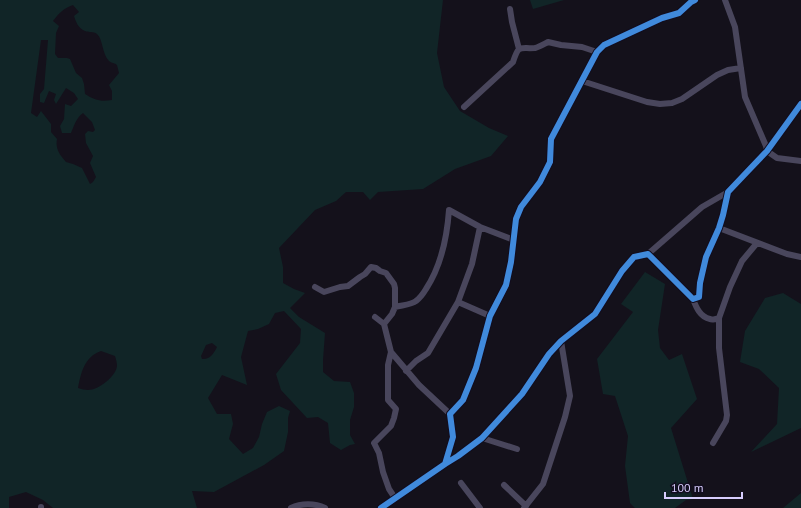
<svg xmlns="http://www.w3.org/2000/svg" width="801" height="508" font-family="'PT Sans',sans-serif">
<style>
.green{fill:#112527;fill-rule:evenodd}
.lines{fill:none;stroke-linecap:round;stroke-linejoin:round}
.minor{stroke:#49465c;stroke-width:6}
.cycleway-casing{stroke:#120d1f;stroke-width:8}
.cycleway{stroke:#408adc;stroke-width:6}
</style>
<rect width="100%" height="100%" fill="#14111b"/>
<path class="green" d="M0,0h443l-6,53 7,34 16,24 29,17 19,8 -17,20 -36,13 -32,20 -45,3 -8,8 -7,-8h-17l-10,9 -21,9 -36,38 4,19v16l11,6 11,4 -15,15 9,9 26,16 -2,27v12l11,9 16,1 4,11v14l-4,13v15l5,9 -5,1 -9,5 -11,-7 -2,-20 -10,-6 -11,1 -26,-28 -5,-16 24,-31 1,-14 -17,-18 -9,2 -6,11 -11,5 -10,2 -7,26 6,28 -25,-10 -14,23 9,16h14l2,10 -4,15 14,15 10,-6 6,-11 3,-13 5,-12 12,-6 11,5 -2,7v14l-4,19 -20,14 -50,27 -22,-1 5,17h-144l-10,-8 -17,-8 -17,5v11h-9zM73,5l6,7 -5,4c2,6 4,12 11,15 4,2 8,0 12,3 6,5 5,20 12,27 2,2 6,2 8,4l2,8 -10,12 3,6v9c-11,2 -18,0 -27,-6l-1,-10 -2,-6 -6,-5 -6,-14 -3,-1h-9l-3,-4 1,-21 3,-7 -6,-5c6,-8 11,-13 20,-16zM41,40h7l-4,49 -4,5v8l4,1 5,-12 7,3 -2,6 2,4 10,-16 8,5 4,6 -7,7 -6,-2 -1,15 -4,7 2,7h9c3,-7 5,-15 12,-20l9,9 3,8 -2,2 -5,-1 -3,3 1,9 7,13 -3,7 6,14 -3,5 -3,2 -8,-16 -9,-4 -7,-2c-6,-7 -11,-13 -9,-23l-6,-7v-8l-10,-13 -4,6 -6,-4zM212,343l5,4c-3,6 -7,13 -15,12l-1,-3 5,-11zM101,351l14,5c1,3 2,7 2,10 -1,10 -18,24 -29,24 -3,0 -7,-1 -10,-2 3,-15 6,-31 23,-37z
M530,0h34l-31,9z
M645,272l20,12 -7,46 2,18 9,12 13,-6 15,45 -26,29 22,71 -7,1 -11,8h-40l-5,-5 -5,-37 3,-30 -13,-40 -12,-2 -6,-35 36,-47 -12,-8z
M783,293l18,11v124l-50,24 26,-28 2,-36 -20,-19 -19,-7 5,-31 20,-33z
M801,493v15h-18z"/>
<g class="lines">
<path class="minor" d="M725,0l10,27 10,70 21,49 1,5 10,7 24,3
M510,9l2,13 7,27
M582,81l65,21 13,2 12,-1 10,-4 35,-24 11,-5 13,-2
M464,107l49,-45c6,-18 6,-13 22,-14 4,-1 9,-4 13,-6l13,3 21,2 15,5
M719,228l68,26 14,3
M648,254l54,-47 26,-15
M315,287l9,5 16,-5 8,-1 12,-9 5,-3 6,-7 5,1 4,3 6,2 8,11 1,4v19l-3,7 -8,10
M693,299c3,8 7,18 17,20 2,1 7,0 9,-1
M458,302l32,14
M395,307c7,-2 16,-2 21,-6 4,-3 7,-7 10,-12 15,-23 21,-51 23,-79l31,17 34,13
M375,317l9,7 7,28 28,33 31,29
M391,352l-3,13v35l8,9 -2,9 -3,8 -17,17 5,10 4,19 6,17 6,9
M406,371l10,-10 12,-8 30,-51 14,-38 8,-37
M482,438l35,11
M713,443l13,-22 1,-6 -8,-67v-30l11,-31 12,-26 15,-18
M445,464l8,-27 -3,-23 13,-14 13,-32 14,-52 16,-31 5,-23 5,-43 5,-12 19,-25 10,-20 1,-23 46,-87 7,-7 58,-27 17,-5 12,-11 4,-2
M461,483l19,25
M504,485l22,21
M41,507v1
M291,508c10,-5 24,-5 34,0
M381,508l64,-44 13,-8 24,-18 40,-44 27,-40 12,-13 34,-27 27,-43 12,-14 14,-3 45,45 6,-2 1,-14 6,-26 13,-29 4,-13 5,-23 18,-19 21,-22 34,-47
M524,508l19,-24 22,-67 5,-21 -9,-55"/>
<defs>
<path id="cycleway" d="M445,464l8,-27 -3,-23 13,-14 13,-32 14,-52 16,-31 5,-23 5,-43 5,-12 19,-25 10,-20 1,-23 46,-87 7,-7 58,-27 17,-5 12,-11 4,-2
M381,508l64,-44 13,-8 24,-18 40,-44 27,-40 12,-13 34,-27 27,-43 12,-14 14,-3 45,45 6,-2 1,-14 6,-26 13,-29 4,-13 5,-23 18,-19 21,-22 34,-47"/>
</defs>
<use href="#cycleway" class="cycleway-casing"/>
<use href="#cycleway" class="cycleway"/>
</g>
<path d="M665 492v6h77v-6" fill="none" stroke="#d7cdfd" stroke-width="2"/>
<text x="671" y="492" font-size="12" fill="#d7cdfd" stroke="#120d1f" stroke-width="3" paint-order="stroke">100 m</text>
</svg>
